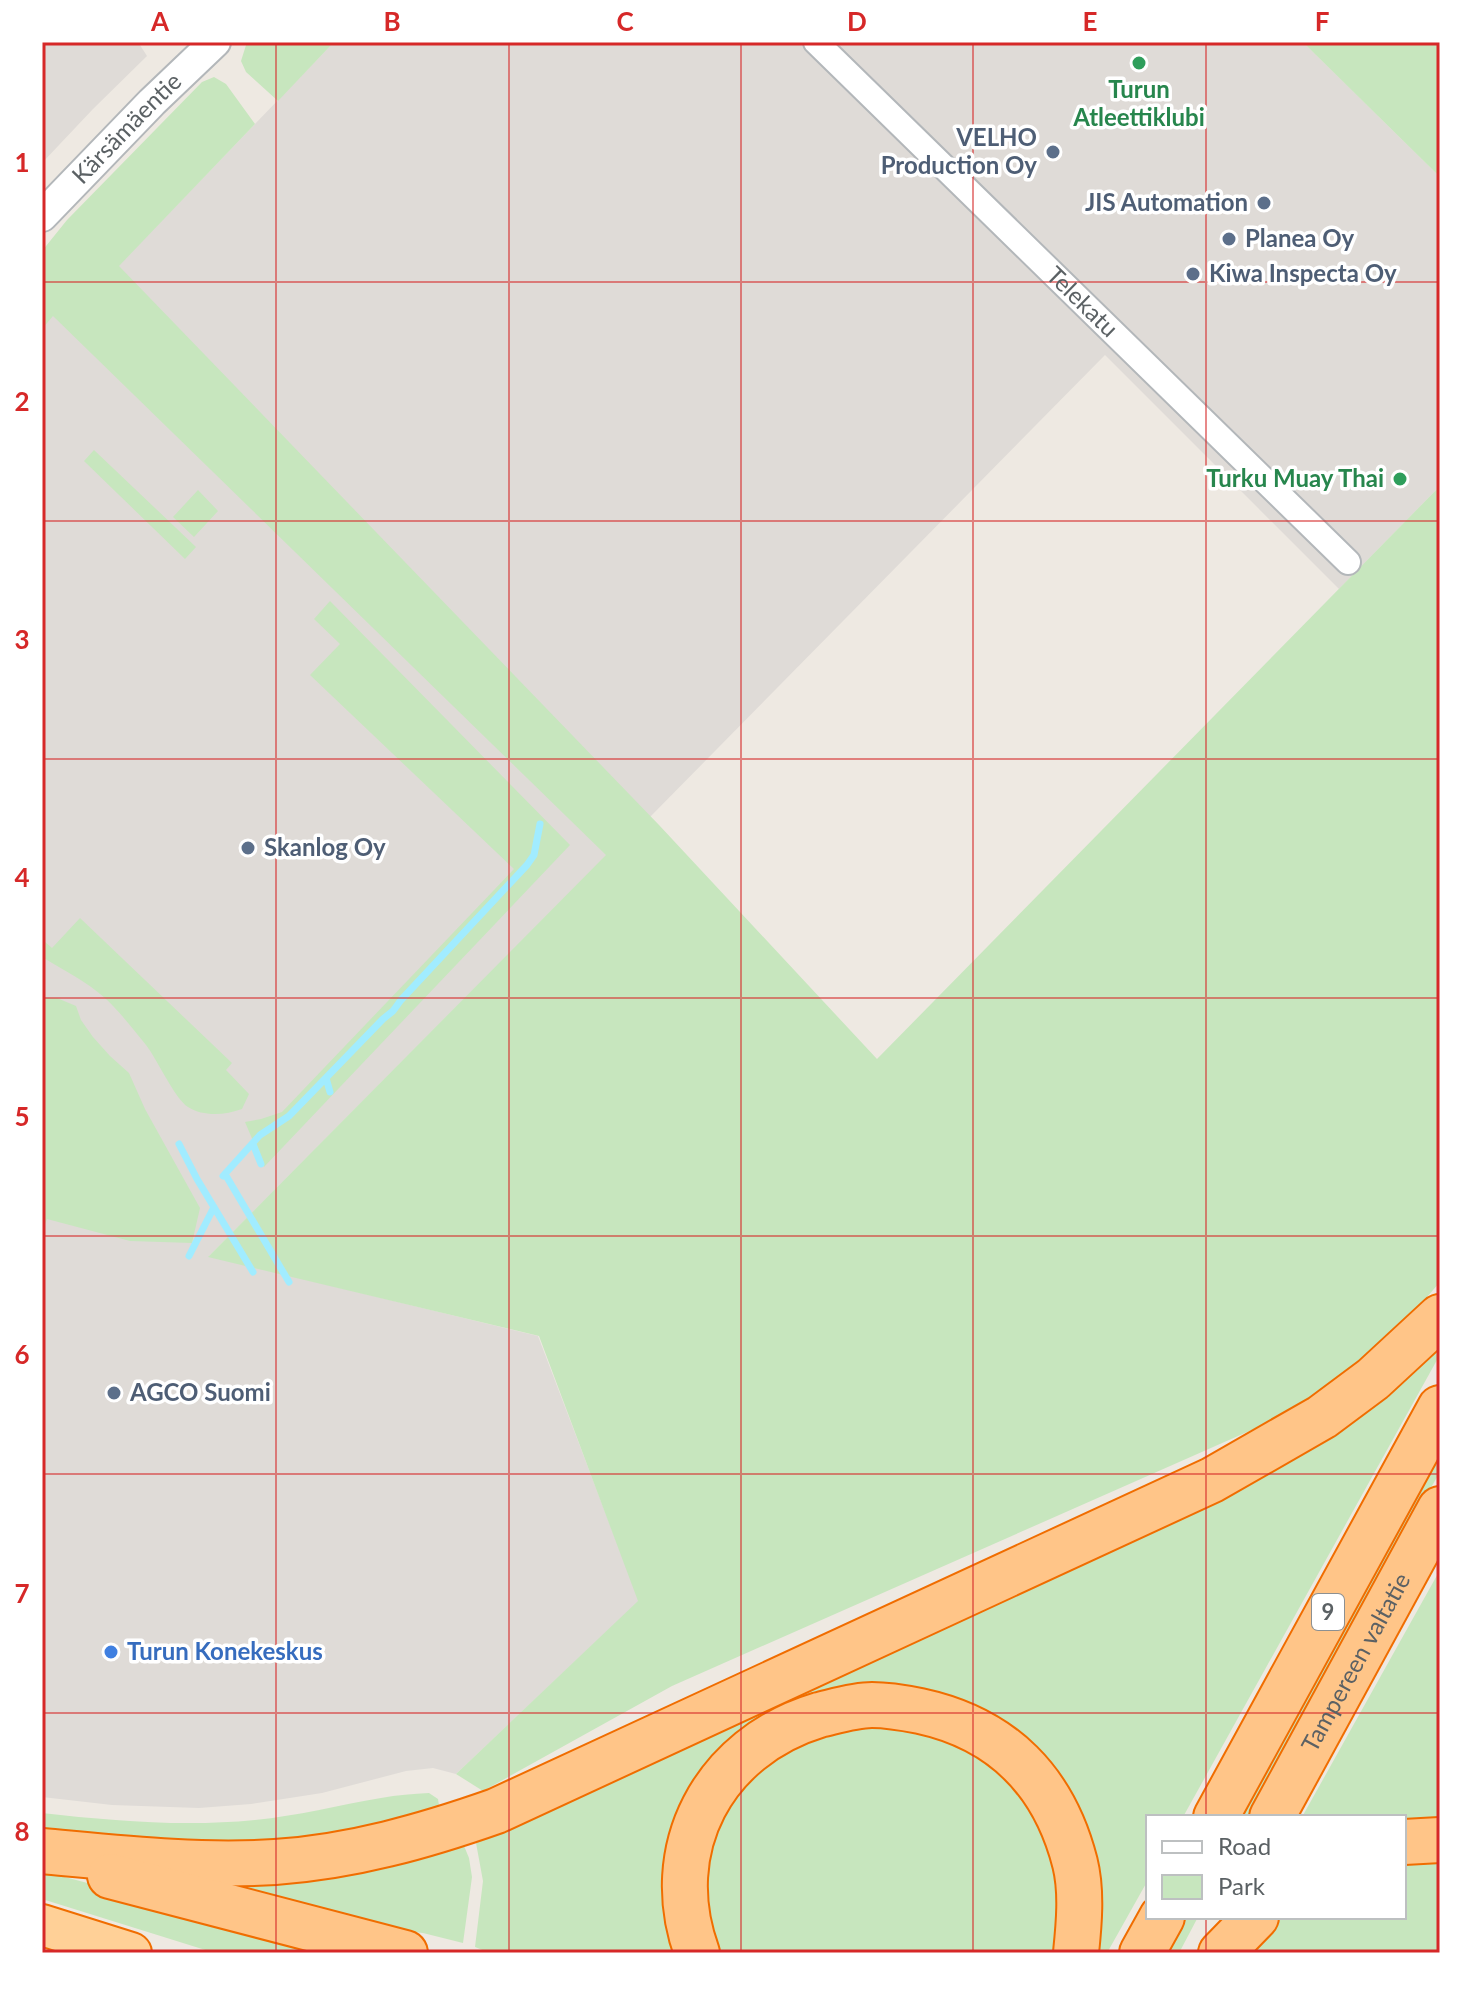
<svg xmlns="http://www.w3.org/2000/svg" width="1482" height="1995" font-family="Lato,sans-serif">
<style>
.industrial{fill:#dfdbd7}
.green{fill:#c7e6be}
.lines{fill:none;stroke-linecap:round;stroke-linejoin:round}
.stream{stroke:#a1ecff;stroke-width:7}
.minor-casing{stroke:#b3b7ba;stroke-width:28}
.tertiary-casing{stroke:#b3b7ba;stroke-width:34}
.trunk-casing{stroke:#f06d00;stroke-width:44}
.motorway-casing{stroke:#f06d00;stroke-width:48}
.minor{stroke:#fff;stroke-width:24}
.tertiary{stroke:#fff;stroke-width:30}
.trunk{stroke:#ffd097;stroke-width:40}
.motorway{stroke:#ffc588;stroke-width:44}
.grid{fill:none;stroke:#d62828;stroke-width:2;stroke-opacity:0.55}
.leisure-dot{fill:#2e9e5b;stroke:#fff;stroke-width:3}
.service-dot{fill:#5c6f8a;stroke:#fff;stroke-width:3}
.shop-dot{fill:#3f7fe0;stroke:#fff;stroke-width:3}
.labels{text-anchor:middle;stroke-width:7;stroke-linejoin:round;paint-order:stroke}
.shield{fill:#fff;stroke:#8c9092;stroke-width:2}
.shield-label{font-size:22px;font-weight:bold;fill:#5b6164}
.leisure-label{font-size:24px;font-weight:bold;fill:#27864d;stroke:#fff}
.street-label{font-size:24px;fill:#5b6164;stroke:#fff}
.service-label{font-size:24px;font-weight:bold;fill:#4e5e75;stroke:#fff;text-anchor:start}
.shop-label{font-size:24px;font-weight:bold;fill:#366cbe;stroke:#fff;text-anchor:start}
.neatline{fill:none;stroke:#d62828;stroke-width:3}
.grid-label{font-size:26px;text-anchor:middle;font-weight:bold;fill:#d62828}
</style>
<rect width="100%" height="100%" fill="#eee9e2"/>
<path class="industrial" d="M42,42h96l9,14 -54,53 -51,54z
M334,42h969l137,135v309l-101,103 -234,-234 -454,461 -44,39 -398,401 329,80 101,265 -183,173 -23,-6 -27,3 -84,22 -71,11 -52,4 -87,-3 -70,-8v-1483l10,2 67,-51z"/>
<path class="green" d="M247,42h87l-56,59 -32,-29 -5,-11z
M1303,42h137v135l-124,-122z
M214,77l12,7 29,40 -136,142 540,559 218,234 563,-573v796l-33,38 -83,70 -52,31 -600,265 -189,105 -27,-17 182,-173 -99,-265 -331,-79 398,-402 -553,-539 -11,13v-78l25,-31 135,-138z
M94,450l102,97 -11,12 -101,-98z
M198,490l20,21 -24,26 -21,-20z
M330,601l240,244 -306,322 -19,-45 16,-3 21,-7 232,-243 -204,-194 30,-31 -26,-25z
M80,918l152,145 -6,7 23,24 -7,15c-17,6 -38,8 -54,-2 -13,-8 -31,-48 -42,-62 -13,-16 -26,-33 -41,-47 -19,-17 -42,-28 -63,-41l2,-16 8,7z
M42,998h15l19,8 5,14 12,17 17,19 19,17 16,36 55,99 -8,35 -62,-2 -83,-22 -5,13z
M1440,1344v10l-3,6 -254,457h-35v63l-41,73h-14l4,-27 -122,-215 -235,28 -61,214h-189l-15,-6 8,-66 -9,-49z
M1440,1440v32l-41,71 -147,274h-19z
M1440,1570v258h-36v-11h-102z
M853,1722l62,1 102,54 41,87 2,89h-350l-9,-35 10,-92 44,-62z
M429,1793l9,6 2,13 -55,20 -190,14 -153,-13v-20c71,8 142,14 213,7 42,-4 84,-15 126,-22 16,-3 32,-4 48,-5z
M460,1836l9,22 3,19 -9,66 -40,-10 -51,-6 -146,-37 -8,-20z
M1440,1857v96h-200l34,-36h130v-59z
M42,1871l311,82h-138l-173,-54z
M1180,1917h18l-19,36h-19z"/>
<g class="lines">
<path class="stream" d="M326,1078l4,14
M179,1144l18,35 56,93
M253,1144l8,20
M225,1174l64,108
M223,1176l37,-41 29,-19 94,-97 10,-8 8,-11 126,-135 7,-10 6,-31
M189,1256l25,-49"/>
<defs>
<g id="minor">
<path id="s1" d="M816,42l532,520"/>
</g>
<g id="tertiary">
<path id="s2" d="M42,216l110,-114 63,-60"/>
</g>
<path id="trunk" d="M42,1925l89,28"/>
<g id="motorway">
<path d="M1216,1817l224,-409"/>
<path id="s3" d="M1272,1817l168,-308"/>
<path d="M1404,1842l36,-2"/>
<path d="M42,1851c77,7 156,16 233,11 76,-5 150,-26 221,-51l716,-331 110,-63 51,-38 67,-62"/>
<path d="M110,1876l295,77"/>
<path d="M697,1953c-38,-104 16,-206 122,-238 17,-4 36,-10 53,-10 16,0 33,3 48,6 83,18 134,70 155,152 7,28 4,61 1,90"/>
<path d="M1142,1953l20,-36"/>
<path d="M1221,1953l35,-36"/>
</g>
</defs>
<use href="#minor" class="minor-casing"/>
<use href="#tertiary" class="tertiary-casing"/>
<use href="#trunk" class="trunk-casing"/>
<use href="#motorway" class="motorway-casing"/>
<use href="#minor" class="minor"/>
<use href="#tertiary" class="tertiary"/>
<use href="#trunk" class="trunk"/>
<use href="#motorway" class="motorway"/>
</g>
<path class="grid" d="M276,42v1911M509,42v1911M741,42v1911M973,42v1911M1206,42v1775M42,282h1398M42,521h1398M42,759h1398M42,998h1398M42,1236h1398M42,1474h1398M42,1713h1398M1206,1917v36"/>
<g class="leisure-dot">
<circle cx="1139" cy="63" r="8"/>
<circle cx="1400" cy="479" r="8"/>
</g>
<g class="service-dot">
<circle cx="1053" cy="152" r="8"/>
<circle cx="1264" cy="203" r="8"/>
<circle cx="1229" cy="239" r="8"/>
<circle cx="1193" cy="274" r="8"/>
<circle cx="248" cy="848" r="8"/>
<circle cx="114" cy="1393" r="8"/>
</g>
<circle class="shop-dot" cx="111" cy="1652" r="8"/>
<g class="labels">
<rect class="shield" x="1312" y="1594" width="32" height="36" rx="6"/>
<g class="shield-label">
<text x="1328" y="1620">9</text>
</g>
<g class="leisure-label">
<text x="1139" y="98">Turun<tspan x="1139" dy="28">Atleettiklubi</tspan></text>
<text x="1384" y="487" text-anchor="end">Turku Muay Thai</text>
</g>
<g class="street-label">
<text dy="8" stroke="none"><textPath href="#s2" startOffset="122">Kärsämäentie</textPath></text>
<text dy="8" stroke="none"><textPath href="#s1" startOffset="372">Telekatu</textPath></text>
<text dy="8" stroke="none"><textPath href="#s3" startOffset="176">Tampereen valtatie</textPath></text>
</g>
<g class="service-label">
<text x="1037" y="146" text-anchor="end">VELHO<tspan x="1037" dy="28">Production Oy</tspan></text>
<text x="1248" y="211" text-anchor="end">JIS Automation</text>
<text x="1245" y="247">Planea Oy</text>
<text x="1209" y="282">Kiwa Inspecta Oy</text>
<text x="264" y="856">Skanlog Oy</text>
<text x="130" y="1401">AGCO Suomi</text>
</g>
<g class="shop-label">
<text x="127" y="1660">Turun Konekeskus</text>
</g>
</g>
<rect width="1482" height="1995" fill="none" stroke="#ffffff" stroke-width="88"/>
<rect x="1146" y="1815" width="260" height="104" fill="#ffffff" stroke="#bdc0c1" stroke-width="2"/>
<rect x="1162" y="1841" width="40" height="12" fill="#ffffff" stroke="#bdc0c1" stroke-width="2"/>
<text x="1218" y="1855" font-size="24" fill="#5b6164">Road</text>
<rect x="1162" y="1875" width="40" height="24" fill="#c7e6be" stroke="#bdc0c1" stroke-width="2"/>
<text x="1218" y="1895" font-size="24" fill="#5b6164">Park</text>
<rect x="44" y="44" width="1394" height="1907" class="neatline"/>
<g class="grid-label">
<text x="160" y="31">A</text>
<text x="392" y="31">B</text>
<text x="625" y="31">C</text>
<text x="857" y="31">D</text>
<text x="1090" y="31">E</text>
<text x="1322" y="31">F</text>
<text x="22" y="172">1</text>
<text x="22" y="411">2</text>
<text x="22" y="649">3</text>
<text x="22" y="887">4</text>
<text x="22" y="1126">5</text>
<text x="22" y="1364">6</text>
<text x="22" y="1603">7</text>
<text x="22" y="1841">8</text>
</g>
</svg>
